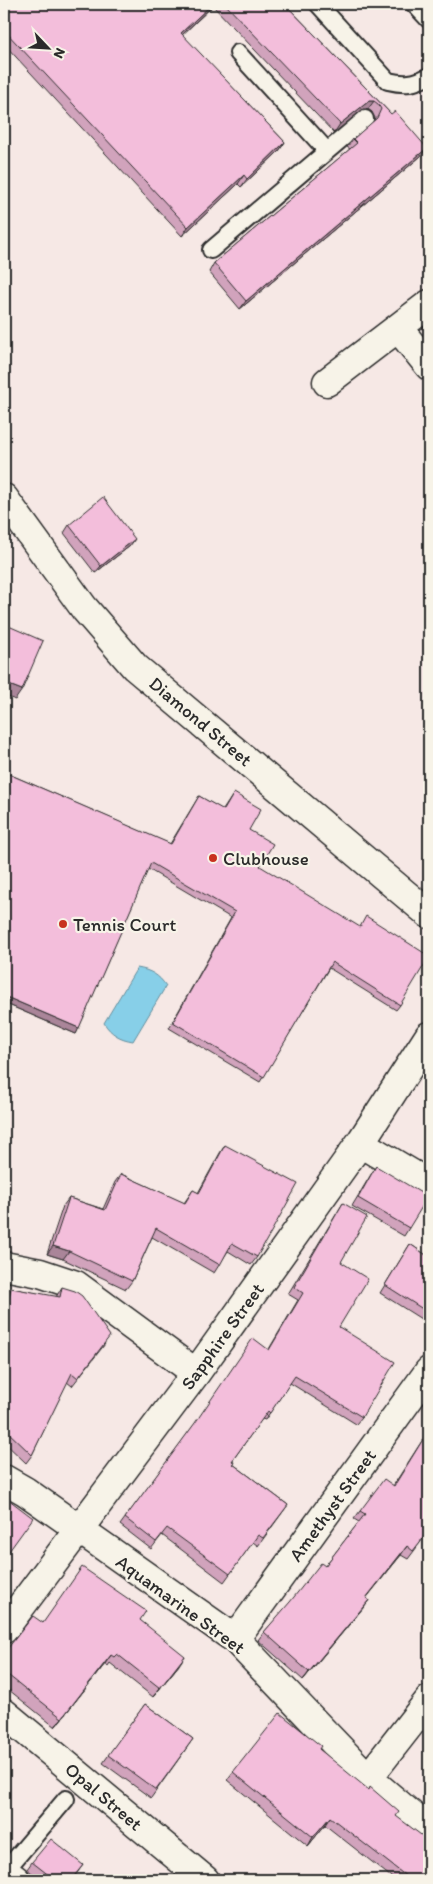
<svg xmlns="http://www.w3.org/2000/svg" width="433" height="1884" font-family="Itim,sans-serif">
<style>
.water{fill:#87cfe8;stroke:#628d9c}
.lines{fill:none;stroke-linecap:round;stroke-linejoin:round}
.lane-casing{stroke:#2b2b2b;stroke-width:20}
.street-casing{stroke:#2b2b2b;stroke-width:31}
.secondary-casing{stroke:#2b2b2b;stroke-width:31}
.lane{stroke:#f7f3e8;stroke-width:16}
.street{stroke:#f7f3e8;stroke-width:28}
.secondary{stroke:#f7f3e8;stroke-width:28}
.wall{fill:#d1a3bc;stroke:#2b2b2b}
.shaded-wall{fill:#aa8599;stroke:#2b2b2b}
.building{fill:#f3bedb;stroke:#2b2b2b}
.poi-dot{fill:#c8321e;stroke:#f7f3e8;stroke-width:2}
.labels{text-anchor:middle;stroke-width:4.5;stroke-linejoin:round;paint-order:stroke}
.street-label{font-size:19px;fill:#2b2b2b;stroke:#f7f3e8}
.poi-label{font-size:19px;fill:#2b2b2b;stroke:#f7f3e8;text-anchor:start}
</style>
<rect width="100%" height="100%" fill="#f6e8e5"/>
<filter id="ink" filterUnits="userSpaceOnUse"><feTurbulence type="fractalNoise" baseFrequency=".02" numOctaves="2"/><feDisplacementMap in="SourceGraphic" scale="10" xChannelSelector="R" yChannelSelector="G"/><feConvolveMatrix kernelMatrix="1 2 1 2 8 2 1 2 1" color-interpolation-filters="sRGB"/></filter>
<g filter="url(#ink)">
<path class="water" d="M137,968c13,2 22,7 29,18l-33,55c-13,-2 -22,-7 -29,-18z"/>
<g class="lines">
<defs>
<path id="lane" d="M318,4l70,77c17,4 26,3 41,-5
M414,4l15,16
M238,53l89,98
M211,250l154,-131
M5,1871l61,-72"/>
<path id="street" d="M398,328l31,38
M327,382l102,-78
M360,1143l69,41
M4,1266l36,7 36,12 120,88
M4,1479l21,12 210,148 133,139 61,52
M4,1629l192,-256 164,-230 69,-107
M235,1639l194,-268
M4,1713l201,167
M368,1778l61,-78
M4,1871l12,9"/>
<path id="secondary" d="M4,498l80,110 51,59 294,247"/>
</defs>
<use href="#lane" class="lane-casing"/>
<use href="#street" class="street-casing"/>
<use href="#secondary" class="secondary-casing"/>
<use href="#lane" class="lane"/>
<use href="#street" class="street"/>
<use href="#secondary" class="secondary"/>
</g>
<path class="wall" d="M4,4h281l106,110 30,42 -181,153 -31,-37 5,-9 136,-114 -3,-2 6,-8 20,-17 2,-4 -3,-6 -4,-3h-5l-29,24 -121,-127 -31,29 103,107 -6,9 -38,36 -3,-3 -56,52 -178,-192z
M429,326v16l-6,-8z
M69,525l61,21 -35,27 -31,-40z
M4,772l166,72 29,-48 24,14 11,-17 15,37 11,36 140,139 -4,5 -67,-42 -69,114 -91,-54 62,-110 -83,-49 -72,165 -72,-31z
M225,1145l32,112 -6,8 -23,-14 -14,22 -62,-36 -20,44 -6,8 -63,-30 -16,-5 16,-48 6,-8 34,11 12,-27 6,-8 63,29 9,-13 5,3 22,-40z
M376,1166l33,62 -5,8 -52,-30z
M343,1203l-4,124 23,90 -6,7 -66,-41 -25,37 -3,-1 -30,42 1,3 55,41 -30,41 -5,-4 -29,40 -62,-47 -11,14 -31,-24 74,-100 75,-76 29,-49 -10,-6z
M410,1244l19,13v67l-49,-31z
M62,1287l43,57 -33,42 -5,-4 -35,73 -6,8 -22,-21v-141l1,-5 6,-8 45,9z
M427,1433l2,98 -21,28 -7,-4 -35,43 3,2 -6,8 -60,72 -45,-40 6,-8 61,-66 34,-44 -5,-3 6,-8 33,-25z
M140,1620l39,45 -26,32 -43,-34 -2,3 -3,-2 -50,63 -51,-41v-33l39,-30z
M145,1704l48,35 -42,59 -48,-35z
M319,1749l77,67 33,64h-34l-70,-55 -17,21 -81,-66 6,-8z
M32,1862l51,3 -11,15h-31l-14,-11z"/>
<path class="shaded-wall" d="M212,4h2l-39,38 6,-9z
M369,101h5l-6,8h-5l-29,24 6,-9z
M285,142l-6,9 -38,36 6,-8z
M427,148l-6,8 -181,153 6,-8z
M244,175l-6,9 -56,52 6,-9z
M135,539l-5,7 -35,27 6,-7z
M4,683l18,7 -7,10 -11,-5z
M4,996l75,32 -3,6 -72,-31z
M53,1246l16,5 -6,8 -16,-5z
M407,1546l-6,9 -41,51 6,-8z
M369,1600l-6,8 -60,72 6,-8z
M111,1655l-6,9 -50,63z
M185,1656l-6,9 -26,32 7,-9z
M330,1817l-5,8 -17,21 5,-9z"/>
<path class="building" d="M4,4h208l-31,29 104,109 -38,37 -3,-4 -56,52 -184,-197z
M225,4h60l106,110 4,-3 32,37 -181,153 -32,-38 143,-120 -4,-4 24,-21 4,-9 -3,-5 -4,-3h-5l-29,23z
M103,497l32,42 -34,27 -32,-41z
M4,624l39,17 -21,49 -18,-7z
M4,772l167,72 28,-48 25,14 10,-17 27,16 -12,21 24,14 -13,22 100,61 6,-11 63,40v1l-29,48 -68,-43 -68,115 -91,-55 62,-110 -84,-49 -72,165 -75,-32z
M225,1145l73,39 -41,73 -25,-14 -12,22 -64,-37 -24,53 -63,-30 -16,-5 16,-48 36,12 16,-36 64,29 8,-13 6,3z
M376,1166l52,31 -19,31 -51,-30z
M343,1203l24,14 -26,45 27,17 -29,48 56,35 -33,55 -67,-41 -25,37 -2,-2 -36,50 2,1 -1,2 55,41 -25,33 -5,-3 -28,39 -63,-46 -11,14 -31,-24 70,-95 58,-85 16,12 34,-57 -9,-6z
M410,1244l19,13v56l-44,-28z
M62,1287l13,4 7,5 28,40 -32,42 -6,-5 -40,82 -28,-27v-123l3,1 4,-18 49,9z
M427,1433l2,1v96l-16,21 -6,-5 -41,52 3,2 -60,72 -45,-40 26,-30 31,-39 4,3 40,-52 -5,-3 24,-32 10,7z
M4,1496l29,22 -29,40z
M82,1567l64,44 -6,9 45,36 -25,32 -43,-34 -3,3 -3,-2 -49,63 -58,-46v-19l29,-37 10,7z
M145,1704l48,35 -37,51 -48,-35z
M280,1713l41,33 -2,3 50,41 1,-3 29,25 -3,4 33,25v39h-10l-1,-1 -2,1h-5l-81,-63 -17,20 -80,-65z
M51,1839l32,26 -12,15h-16l-23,-18z"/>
</g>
<g class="poi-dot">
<circle cx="213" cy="858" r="5"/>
<circle cx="63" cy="924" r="5"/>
</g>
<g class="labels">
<g class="street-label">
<text transform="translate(201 721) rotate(40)" y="7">Diamond Street</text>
<text transform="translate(222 1336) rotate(-54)" y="7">Sapphire Street</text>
<text transform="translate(332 1505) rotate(-54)" y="7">Amethyst Street</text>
<text transform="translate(181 1604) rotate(36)" y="7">Aquamarine Street</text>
<text transform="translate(104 1796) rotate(40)" y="7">Opal Street</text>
</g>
<g class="poi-label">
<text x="223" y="865">Clubhouse</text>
<text x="73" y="931">Tennis Court</text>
</g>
</g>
<rect width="433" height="1884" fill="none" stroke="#f7f3e8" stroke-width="20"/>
<rect x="10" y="10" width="413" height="1864" fill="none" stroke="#2b2b2b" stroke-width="2" filter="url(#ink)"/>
<g transform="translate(48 48) rotate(115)" stroke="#f7f3e8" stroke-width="4" paint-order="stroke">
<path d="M0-4L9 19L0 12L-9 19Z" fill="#2b2b2b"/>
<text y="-8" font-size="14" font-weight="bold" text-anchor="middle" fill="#2b2b2b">N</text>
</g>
</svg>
